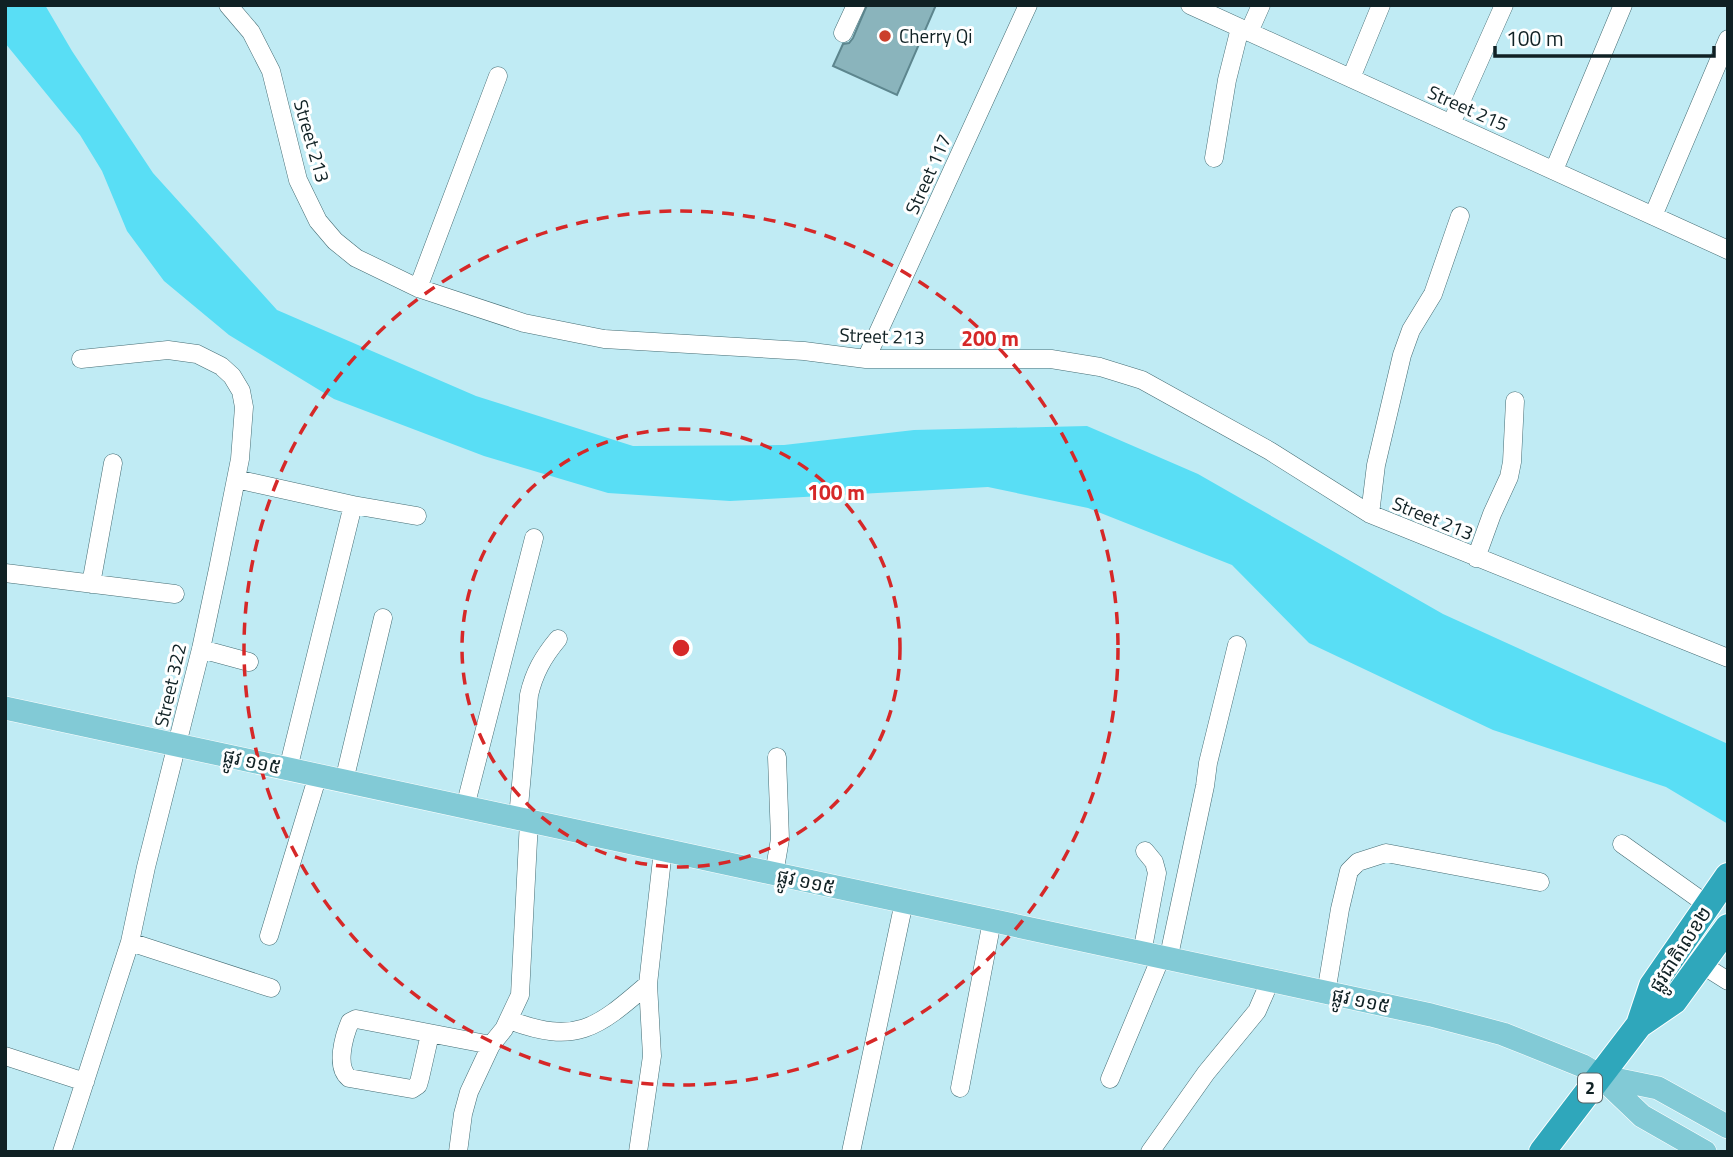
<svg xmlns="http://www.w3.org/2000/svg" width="1733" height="1157" font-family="'Titillium Web','Noto Sans Khmer',sans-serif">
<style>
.water{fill:#59def5}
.building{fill:#8ab4bc;stroke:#5d868e;stroke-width:2}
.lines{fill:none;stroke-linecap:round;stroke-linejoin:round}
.minor-casing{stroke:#456d74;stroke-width:19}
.major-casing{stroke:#fff;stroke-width:24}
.highway-casing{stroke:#fff;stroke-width:28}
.minor{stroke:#fff;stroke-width:18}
.major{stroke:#82cad6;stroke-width:23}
.highway{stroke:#2fa7bb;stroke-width:26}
.ring{fill:none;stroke:#d62828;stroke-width:3.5;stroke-dasharray:12 9}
.poi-dot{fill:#cb3f2b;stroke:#fff;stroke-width:2.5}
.labels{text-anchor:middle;stroke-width:6;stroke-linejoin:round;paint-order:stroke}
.shield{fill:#fff;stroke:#586466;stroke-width:2}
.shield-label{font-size:18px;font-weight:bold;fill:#102124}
.poi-label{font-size:19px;fill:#102124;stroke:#fff;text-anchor:start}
.street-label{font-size:19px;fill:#102124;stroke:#fff}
.centre{fill:#d62828;stroke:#fff;stroke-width:3.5}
.ring-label{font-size:21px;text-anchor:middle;font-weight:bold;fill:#d62828;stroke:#fff;stroke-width:6;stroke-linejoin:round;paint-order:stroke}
</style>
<rect width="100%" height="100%" fill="#c0ebf4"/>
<path class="water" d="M5,5h40l27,46 81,122 124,137 199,86 157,50 151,-1 130,-15 173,-4 111,48 245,140 285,130v80l-62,-37 -173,-57 -184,-87 -77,-78 -144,-57 -100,-21 -258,14 -122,-8 -124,-37 -150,-57 -105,-64 -65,-54 -37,-50 -25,-60 -22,-36 -75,-92z"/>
<path class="building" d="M867,5h69l-39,90 -64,-29 10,-22 6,-1 4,-5z"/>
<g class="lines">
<defs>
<path id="minor" d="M228,5l23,27 20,39 27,109 20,41 17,20 21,17 62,30 106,35 80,16 200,12 62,8h185l49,8 42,13 128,71 100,63 358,144
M1190,5l538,245
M1249,32l12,-27
M843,33l13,-28
M1351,78l30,-73
M1451,124l53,-119
M1214,158l13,-78 13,-52
M1554,170l69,-165
M1653,216l75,-177
M418,288l80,-212
M866,359l162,-354
M236,479l117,26 64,11
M1370,514l6,-49 26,-110 9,-25 22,-36 27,-78
M1476,558l16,-44 17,-37 3,-15 3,-61
M5,573l170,21
M91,584l22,-121
M201,649l48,13
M288,769l65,-264
M344,781l39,-163
M465,807l69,-269
M518,818l11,-123c5,-22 14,-38 29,-56
M1622,844l87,62
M774,874l6,-35 -3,-82
M269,936l49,-161
M130,942l141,46
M1142,953l15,-80 -3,-11 -9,-11
M1171,959l-1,-8 35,-165 3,-23 29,-118
M1701,964l27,17
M1326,993l14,-84 9,-38 9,-9 28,-9 154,29
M509,1020c67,25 87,9 139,-36
M430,1034l-10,44 -2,7 -6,4 -63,-11c-14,-11 -5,-42 1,-56l6,-3 135,26
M5,1056l80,26
M1110,1079l51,-122
M960,1088l32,-167
M62,1152l68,-210 16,-75 55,-218 17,-80 22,-110 4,-52 -3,-16 -9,-15 -11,-10 -24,-12 -29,-4 -87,9
M458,1152l5,-38 6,-22 22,-47 13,-16 16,-34 9,-174
M638,1152l14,-96 -4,-72 15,-134
M851,1152l53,-250
M1150,1152l56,-79 51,-62 13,-30"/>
<path id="major" d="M5,708l1426,307 72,19 80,32 17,10 42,40 63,36
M1600,1076l58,12 70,39"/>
<path id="highway" d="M1639,1025l13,-39 76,-110
M1542,1152l97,-127 35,-24 54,-74"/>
</defs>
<use href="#minor" class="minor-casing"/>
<use href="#major" class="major-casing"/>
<use href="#highway" class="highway-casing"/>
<use href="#minor" class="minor"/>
<use href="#major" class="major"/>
<use href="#highway" class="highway"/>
</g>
<g class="ring">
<circle cx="681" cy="648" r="219"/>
<circle cx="681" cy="648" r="437"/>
</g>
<circle class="poi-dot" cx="885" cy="36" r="7"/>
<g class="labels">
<rect class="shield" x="1578" y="1073.5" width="24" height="29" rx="5"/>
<g class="shield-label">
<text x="1590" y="1094">2</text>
</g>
<g class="poi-label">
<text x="899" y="43">Cherry Qi</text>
</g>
<g class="street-label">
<text transform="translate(1468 108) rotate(24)" y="7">Street 215</text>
<text transform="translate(312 141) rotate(74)" y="7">Street 213</text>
<text transform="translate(928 174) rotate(-66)" y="7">Street 117</text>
<text transform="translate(882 336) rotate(2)" y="7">Street 213</text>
<text transform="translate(1433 518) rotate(22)" y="7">Street 213</text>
<text transform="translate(170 685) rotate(-77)" y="7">Street 322</text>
<text transform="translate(252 761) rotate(12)" y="7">ផ្លូវ ១១៥</text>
<text transform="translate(806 881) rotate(12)" y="7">ផ្លូវ ១១៥</text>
<text transform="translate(1680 949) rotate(-57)" y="7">ផ្លូវជាតិលេខ២</text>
<text transform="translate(1361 1000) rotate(12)" y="7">ផ្លូវ ១១៥</text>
</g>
</g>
<circle cx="681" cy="648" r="10" class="centre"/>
<g class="ring-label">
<text x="990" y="346">200 m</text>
<text x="836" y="500">100 m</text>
</g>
<rect width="1733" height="1157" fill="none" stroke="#102124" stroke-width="14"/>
<path d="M1495 46v10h219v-10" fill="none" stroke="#102124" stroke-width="3.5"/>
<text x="1506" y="46" font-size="21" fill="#102124" stroke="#ffffff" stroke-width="5" paint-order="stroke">100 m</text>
</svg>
